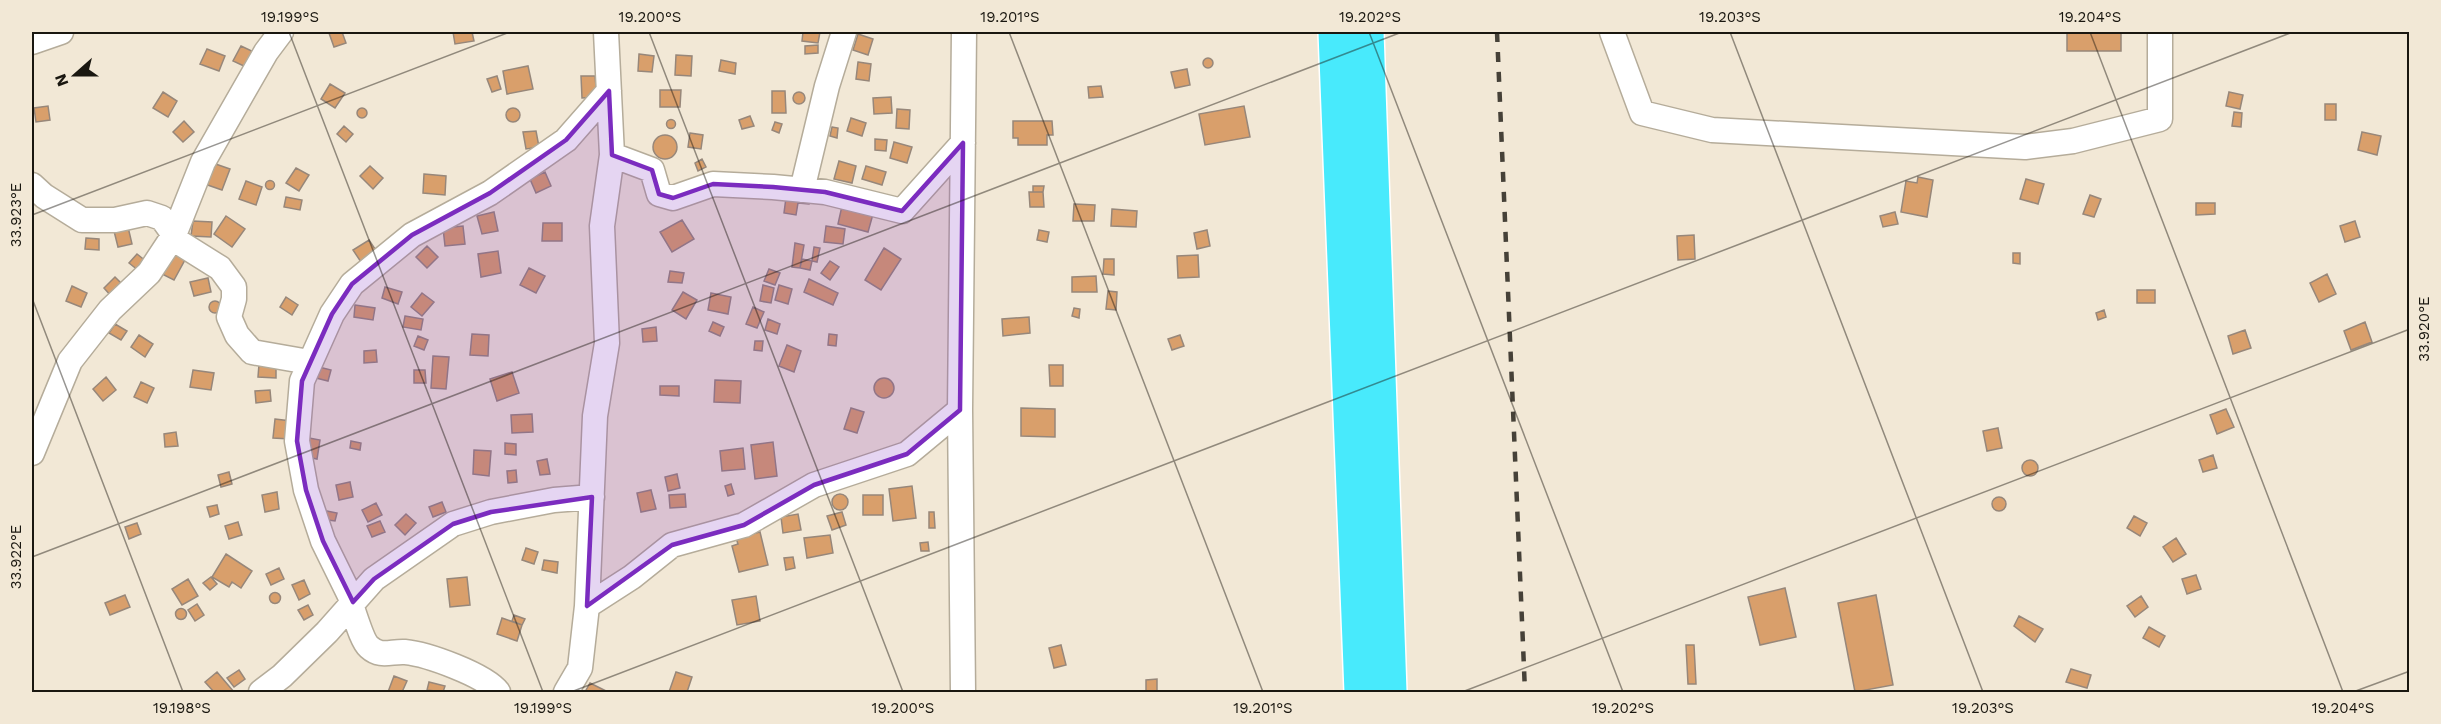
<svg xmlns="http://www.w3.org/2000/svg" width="2441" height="724" font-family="'Work Sans',sans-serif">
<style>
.building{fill:#d99f6b;stroke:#97877a;stroke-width:1.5}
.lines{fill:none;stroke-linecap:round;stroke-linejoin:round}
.minor-casing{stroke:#b5ac9a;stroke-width:27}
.trunk-casing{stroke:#fff;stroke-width:36}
.minor{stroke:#fff;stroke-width:24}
.trunk{stroke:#48eafc;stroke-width:33}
.rail{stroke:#464138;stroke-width:4.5;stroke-dasharray:10 10;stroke-linecap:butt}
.marked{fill:#7b2cbf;fill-opacity:0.2;stroke:#7b2cbf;stroke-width:4.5;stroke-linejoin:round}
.ticks{fill:none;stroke:#1a1710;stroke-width:1.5;stroke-opacity:0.45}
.neatline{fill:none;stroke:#1a1710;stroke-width:2}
.ticks-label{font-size:15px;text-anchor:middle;fill:#1a1710}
</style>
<rect width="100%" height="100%" fill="#f2e8d6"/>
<path class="building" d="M333,32h9l4,11 -12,4 -5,-14z
M453,32h19l2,9 -19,3z
M803,32h17l-2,11 -16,-2z
M2067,32h54v19h-54z
M858,34l15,5 -5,16 -15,-5z
M818,45v8l-13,1v-8z
M241,46l13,6 -8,15 -13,-6z
M207,49l18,7 -6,15 -19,-7z
M639,54l15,2 -2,16 -14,-1z
M676,55l16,1 -1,20 -16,-1z
M1203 63a5 5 0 1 1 10 0a5 5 0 1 1-10 0Z
M721,60l15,3 -1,11 -16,-3z
M858,62l13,2 -2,17 -13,-2z
M528,66l5,23 -26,5 -4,-23z
M1187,69l3,16 -15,3 -4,-16z
M497,76l4,13 -9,3 -5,-13z
M581,76h14l2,21 -15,1z
M330,84l15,9 -10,15 -14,-9z
M1101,86l2,11 -14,1 -1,-11z
M660,90h21l-1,17h-20z
M772,91h13l1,22h-14z
M793 98a6 6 0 1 1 12 0a6 6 0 1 1-12 0Z
M163,92l14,9 -9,16 -15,-9z
M2229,92l14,3 -3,14 -14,-3z
M891,97l1,16 -18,1 -1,-16z
M2325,104h11v16h-11z
M48,106l2,14 -14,2 -2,-14z
M1244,106l6,31 -45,8 -6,-31z
M506 115a7 7 0 1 1 14 0a7 7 0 1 1-14 0Z
M357 113a5 5 0 1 1 10 0a5 5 0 1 1-10 0Z
M897,109l13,1 -1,19 -13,-1z
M2234,112l8,1 -1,14 -9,-1z
M750,116l4,10 -12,3 -3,-9z
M851,118l15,5 -4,13 -15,-5z
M666.5 124a4.5 4.5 0 1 1 9 0a4.5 4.5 0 1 1-9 0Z
M184,121l10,11 -11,10 -10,-10z
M1013,121h39l1,14h-6v10h-29v-7h-5z
M775,122l7,2 -3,9 -7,-3z
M344,126l9,8 -7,8 -9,-8z
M832,127l6,1 -1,10 -7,-2z
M536,131l3,16 -13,2 -3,-17z
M2362,132l19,4 -4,19 -19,-5z
M690,133l13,2 -2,14 -13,-2z
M653 147a12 12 0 1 1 24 0a12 12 0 1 1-24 0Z
M875,139l12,1 -1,11 -11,-1z
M894,142l18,5 -5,16 -17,-5z
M702,159l4,8 -8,4 -3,-8z
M207,161l23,8 -8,21 -23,-8z
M839,161l17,5 -4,17 -18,-4z
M370,166l13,12 -10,11 -13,-13z
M866,166l20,6 -4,13 -20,-6z
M296,168l13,7 -10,16 -13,-8z
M545,172l6,14 -15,7 -6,-14z
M424,174l22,2 -1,19 -22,-2z
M1918,177l15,3 -6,37 -26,-5 5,-31 11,2z
M2026,179l18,5 -6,20 -18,-5z
M265.5 185a4.5 4.5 0 1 1 9 0a4.5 4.5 0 1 1-9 0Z
M246,181l16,6 -6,18 -17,-6z
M1033,186h11l-1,6h-10z
M787,190l23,3 -1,11 -11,-1 -2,12 -12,-2z
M1029,192h14l1,15h-14z
M2090,195l11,4 -7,18 -11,-3z
M286,197l16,3 -2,10 -16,-3z
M2196,203h19v11l-19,1z
M1074,204l21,1 -1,16h-21z
M842,206l31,8 -5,18 -30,-8z
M1112,209l25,2 -1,16 -25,-1z
M494,212l4,19 -16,3 -5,-18z
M1895,212l3,12 -15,3 -3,-11z
M226,216l19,13 -13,18 -18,-13z
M682,220l12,19 -22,13 -12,-20z
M193,221l19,1 -1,15 -20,-1z
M2355,221l5,16 -15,5 -5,-16z
M543,223h19v18h-20z
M463,226l2,18 -20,2 -2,-18z
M826,226l19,3 -2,15 -19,-2z
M128,227l4,17 -14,3 -4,-16z
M1039,230l10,2 -2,10 -10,-2z
M1207,230l3,16 -13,3 -3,-16z
M1694,235l1,24 -17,1 -1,-24z
M86,238l13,1v11l-14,-1z
M369,240l8,12 -16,10 -8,-12z
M795,243l9,2 -4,23 -8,-1z
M427,246l11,11 -11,11 -11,-11z
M814,247l6,1 -3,14 -5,-1z
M884,248l17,11 -20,31 -16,-10z
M170,249l16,9 -12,22 -16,-8z
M498,251l3,22 -20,4 -3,-23z
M2013,253h7v11l-7,-1z
M137,254l10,8 -8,9 -10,-8z
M1198,255l1,22 -21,1 -1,-22z
M802,259l10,2 -2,9 -10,-2z
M1104,259h10v16l-11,-1z
M830,261l9,6 -9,13 -9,-7z
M529,268l16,8 -9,17 -16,-8z
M769,269l11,4 -5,12 -11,-4z
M670,271l14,2 -2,10 -14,-1z
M2327,274l9,20 -17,8 -9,-19z
M1096,276l1,16h-25v-15z
M115,277l8,8 -12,11 -7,-8z
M208,278l3,14 -17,4 -4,-14z
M809,279l29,14 -5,12 -29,-13z
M763,285l11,3 -3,15 -11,-2z
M779,285l13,4 -4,15 -13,-4z
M72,286l15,7 -6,14 -15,-6z
M385,287l17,5 -4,12 -16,-6z
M2137,290h18v13h-18z
M1108,291l9,1 -1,18 -10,-1z
M683,292l14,8 -11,19 -14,-9z
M422,293l12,9 -12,14 -11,-9z
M711,293l20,4 -3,17 -20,-4z
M286,297l12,8 -6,10 -12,-8z
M209 307a6 6 0 1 1 12 0a6 6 0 1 1-12 0Z
M355,305l20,3 -2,12 -19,-3z
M753,307l11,5 -7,16 -11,-4z
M1074,308l6,1 -1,9 -7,-2z
M2104,310l2,7 -8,3 -2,-7z
M405,316l18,3 -2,11 -18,-3z
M1029,317l1,16 -27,3 -1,-17z
M768,319l12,5 -3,10 -12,-4z
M713,322l11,5 -4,9 -11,-5z
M2365,322l7,20 -21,8 -7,-19z
M115,324l12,7 -6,9 -12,-7z
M656,327l1,14 -14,1 -1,-13z
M2245,330l6,18 -18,6 -5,-18z
M472,334l17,1 -1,21 -18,-1z
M829,334l8,1 -1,11 -8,-1z
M139,335l14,9 -8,13 -14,-10z
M1180,335l4,11 -12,4 -4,-11z
M418,336l10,4 -4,10 -10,-4z
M755,341h8l-1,10 -8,-1z
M787,345l14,6 -7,21 -15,-6z
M376,350l1,12 -13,1v-12z
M433,356l16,1 -3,32 -15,-1z
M259,364l17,2v12l-18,-1z
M311,365l20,5 -3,11 -20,-5z
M1049,365h14v21h-13z
M193,370l21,3 -3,17 -21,-3z
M414,370h11l1,13h-12z
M512,372l7,21 -22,8 -7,-22z
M106,377l10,13 -13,11 -10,-12z
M874 388a10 10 0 1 1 20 0a10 10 0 1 1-20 0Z
M715,380l26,1 -1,22 -26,-1z
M141,382l13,6 -7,15 -13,-6z
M660,386h19v10l-19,-1z
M270,390l1,11 -15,2 -1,-12z
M851,408l13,4 -7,21 -13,-4z
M1021,408l34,1v28l-34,-1z
M2226,409l8,18 -17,7 -7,-19z
M532,414l1,18 -21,1 -1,-18z
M275,419l16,2 -1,18 -17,-1z
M1998,428l4,20 -15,3 -4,-20z
M176,432l2,14 -13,1 -1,-13z
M304,437l16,3 -3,19 -15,-3z
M351,441l10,2 -1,7 -10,-2z
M773,442l4,34 -22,3 -4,-34z
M505,443l11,1v11l-11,-1z
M743,448l2,21 -23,2 -2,-20z
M474,450l17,1 -2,25 -16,-2z
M2213,455l4,13 -14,4 -4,-12z
M547,459l3,15 -10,1 -3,-14z
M2022 468a8 8 0 1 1 16 0a8 8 0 1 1-16 0Z
M516,470l1,12 -9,1 -1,-12z
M229,472l3,12 -11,3 -3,-12z
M677,474l3,14 -12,3 -3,-14z
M350,482l3,15 -14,3 -3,-15z
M731,484l3,10 -6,2 -3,-10z
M912,486l4,32 -23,3 -4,-32z
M651,490l5,19 -15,3 -4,-19z
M277,492l2,17 -14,3 -3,-17z
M832 502a8 8 0 1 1 16 0a8 8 0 1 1-16 0Z
M685,494l1,13 -16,1 -1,-13z
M863,495h20v20h-20z
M1992 504a7 7 0 1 1 14 0a7 7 0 1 1-14 0Z
M442,502l4,10 -13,5 -4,-10z
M376,503l6,12 -14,7 -6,-12z
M217,505l2,9 -9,3 -3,-10z
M322,510l15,3 -2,8 -14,-2z
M842,512l4,13 -14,5 -5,-14z
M929,512h5l1,16h-6z
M406,514l10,9 -11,12 -10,-10z
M798,514l3,16 -18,3 -2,-16z
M2134,516l13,7 -7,13 -13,-8z
M380,521l5,11 -13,5 -5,-11z
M238,522l4,13 -13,4 -4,-13z
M137,523l4,11 -12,5 -4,-12z
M760,532l8,33 -29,7 -7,-26 6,-2 -2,-6z
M830,535l3,18 -26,5 -3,-20z
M2176,538l10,16 -13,8 -10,-15z
M928,542l1,9h-8l-1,-8z
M526,548l12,4 -4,12 -12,-4z
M226,554l26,17 -11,17 -9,-6 -3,5 -17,-10z
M793,557l2,11 -9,2 -2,-12z
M544,560l14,2 -1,11 -15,-3z
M279,568l5,11 -13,6 -5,-11z
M2196,575l5,14 -14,5 -5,-15z
M211,577l6,7 -7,6 -7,-7z
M467,577l3,28 -20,2 -3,-28z
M188,579l10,17 -16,9 -10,-16z
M304,580l6,14 -11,6 -7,-15z
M1785,588l11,49 -36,8 -12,-48z
M269.5 598a5.5 5.5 0 1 1 11 0a5.5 5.5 0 1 1-11 0Z
M125,595l5,12 -20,8 -5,-12z
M1876,595l17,90 -38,7 -17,-89z
M756,596l4,25 -23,4 -5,-25z
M2141,596l7,11 -13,10 -8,-11z
M197,604l7,11 -9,6 -7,-11z
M308,605l5,10 -9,5 -6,-10z
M175.5 614a5.5 5.5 0 1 1 11 0a5.5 5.5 0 1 1-11 0Z
M514,615l11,4 -3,6 -10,-4z
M2019,616l24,13 -8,13 -21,-16z
M502,618l20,7 -5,16 -20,-7z
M2149,627l16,9 -6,11 -16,-9z
M1061,645l5,20 -12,3 -5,-20z
M1686,645h8l2,39h-8z
M2071,669l20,6 -4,13 -21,-6z
M239,670l6,9 -11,8 -7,-9z
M217,672l17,20h-20l-9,-10z
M676,672l16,5 -5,15h-18z
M394,676l13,5 -5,11h-14z
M1157,679v13h-11v-12z
M429,682l16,4 -2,6 -16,-2z
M590,683l18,9h-23z"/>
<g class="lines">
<defs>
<path id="minor" d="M1612,32l30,81 70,17 313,17 48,-6 87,-22v-87
M32,42l29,-10
M612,155l40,15 7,24 14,4 40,-14 60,3 52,5 77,19 61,-68
M32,185l12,11 38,24h33l32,-7 15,5 18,25 40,25 14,19v12l-5,18 8,18 15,17 57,10
M802,190l25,-104 17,-54
M32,453l38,-92 40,-51 39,-37 25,-38 29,-73 63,-110 15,-20
M353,602l-30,-61 -17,-51 -9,-49 5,-60 30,-67 20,-30 60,-49 78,-42 76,-53 43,-49
M351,605c4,10 11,36 18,42 12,11 22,4 36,5 22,2 80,23 93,40
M587,606l8,-190 12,-73 -5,-117 10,-71 -6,-123
M261,692l21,-16 45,-44 47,-53 79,-55 38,-12 63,-12 38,-3
M566,692l14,-24 7,-62 45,-29 40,-32 72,-20 70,-40 93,-31 53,-44
M963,692l-3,-282 4,-378"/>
<path id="trunk" d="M1335,32l26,660
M1367,32l23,660"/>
</defs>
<use href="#minor" class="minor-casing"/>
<use href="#trunk" class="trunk-casing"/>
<use href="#minor" class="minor"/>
<use href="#trunk" class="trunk"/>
<path class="rail" d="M1497,32l28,660"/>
</g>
<path class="marked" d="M609,91l3,64 40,15 7,24 14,4 40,-14 60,3 52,5 77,19 61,-68 -3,267 -53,44 -93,31 -70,40 -72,20 -85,61 5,-109 -101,15 -38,12 -79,55 -21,23 -30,-61 -17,-51 -9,-49 5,-60 30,-67 20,-30 60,-49 78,-42 76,-53z"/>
<path class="ticks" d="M289,32l254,660M649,32l254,660M1009,32l254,660M1369,32l254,660M1730,32l253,660M2090,32l253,660M32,215l478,-183M32,298l151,394M32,557l1370,-525M571,692l1722,-660M1462,692l948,-363M2353,692l57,-21"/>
<rect width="2441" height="724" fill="none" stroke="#f2e8d6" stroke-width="66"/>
<g transform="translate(75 75) rotate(249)" stroke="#f2e8d6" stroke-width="4.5" paint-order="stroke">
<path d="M0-4.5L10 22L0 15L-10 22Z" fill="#1a1710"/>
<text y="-9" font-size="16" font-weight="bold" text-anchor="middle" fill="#1a1710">N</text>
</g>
<rect x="33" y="33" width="2375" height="658" class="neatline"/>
<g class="ticks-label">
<text x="290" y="22">19.199°S</text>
<text x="650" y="22">19.200°S</text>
<text x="1010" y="22">19.201°S</text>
<text x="1370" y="22">19.202°S</text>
<text x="1730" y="22">19.203°S</text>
<text x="2090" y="22">19.204°S</text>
<text transform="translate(16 215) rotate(-90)" y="5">33.923°E</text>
<text transform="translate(2424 329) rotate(-90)" y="5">33.920°E</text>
<text transform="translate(16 557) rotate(-90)" y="5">33.922°E</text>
<text x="182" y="713">19.198°S</text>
<text x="543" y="713">19.199°S</text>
<text x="903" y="713">19.200°S</text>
<text x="1263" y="713">19.201°S</text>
<text x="1623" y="713">19.202°S</text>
<text x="1983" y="713">19.203°S</text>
<text x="2343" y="713">19.204°S</text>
</g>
</svg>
